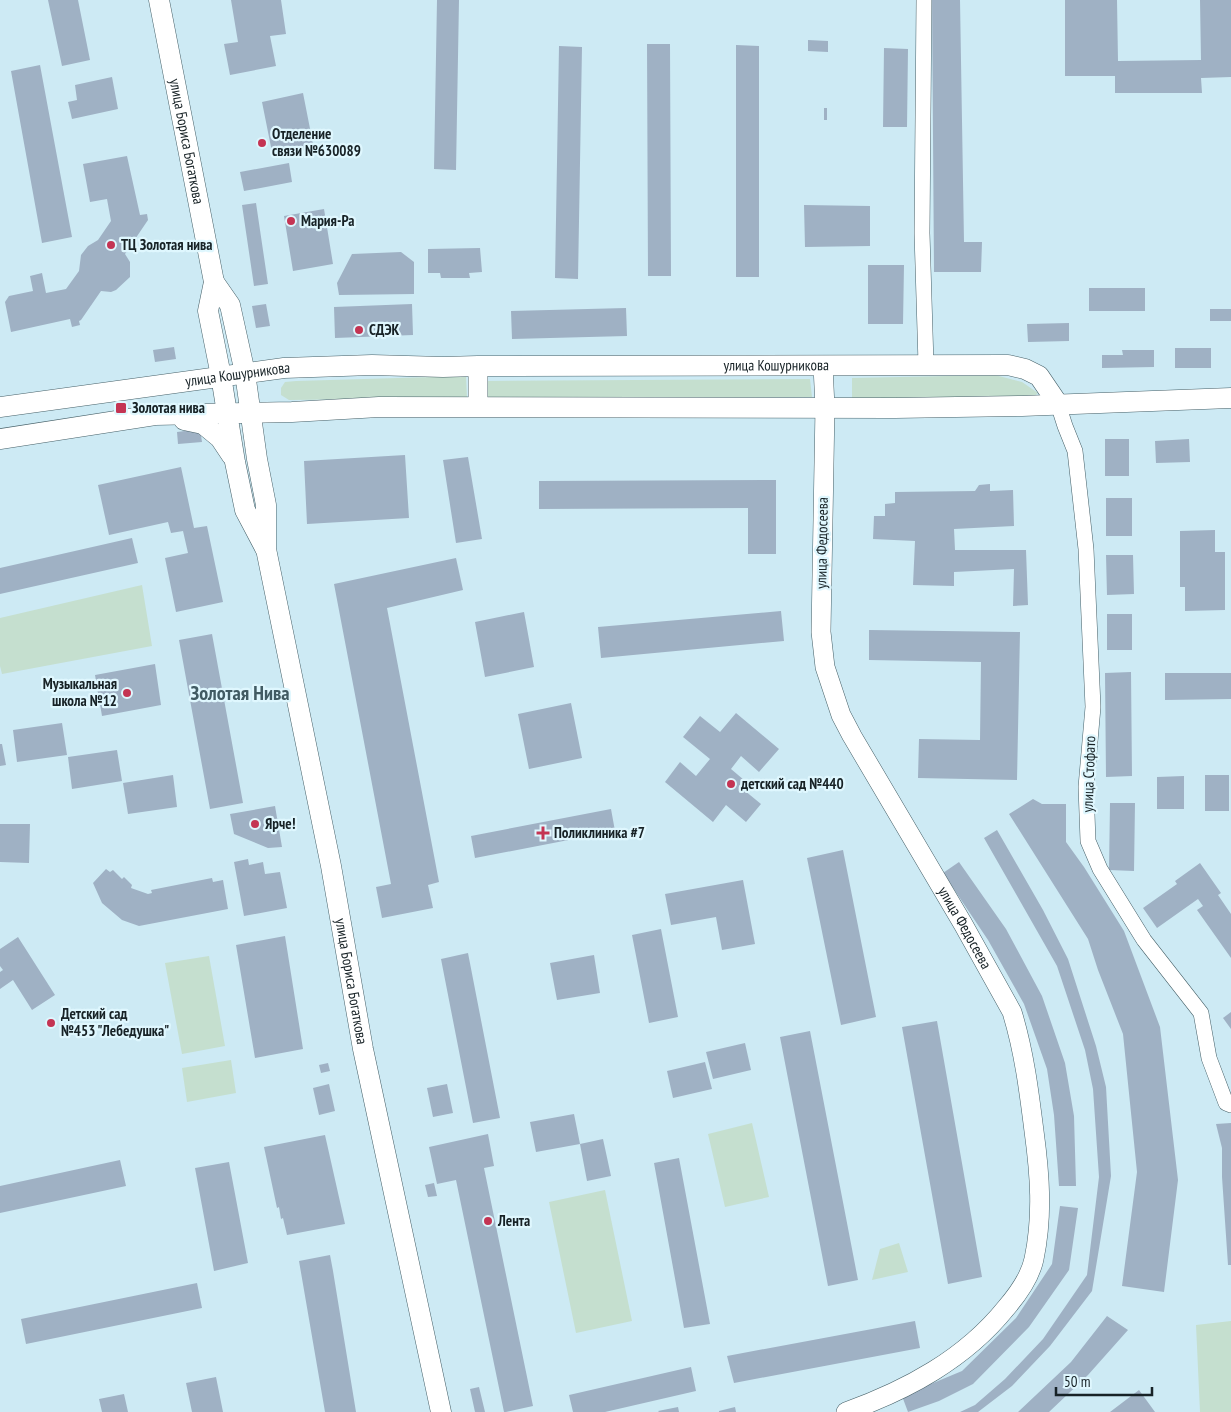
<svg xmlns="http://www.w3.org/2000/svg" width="1231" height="1412" font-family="'PT Sans Narrow',sans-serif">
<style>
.green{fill:#c5dfcf}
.building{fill:#9fb1c4}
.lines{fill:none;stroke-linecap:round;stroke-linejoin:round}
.minor-casing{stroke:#466068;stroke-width:16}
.tertiary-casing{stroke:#466068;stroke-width:20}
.secondary-casing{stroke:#466068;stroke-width:21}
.minor{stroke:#fff;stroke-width:15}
.tertiary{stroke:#fff;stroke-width:19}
.secondary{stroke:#fff;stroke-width:20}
.poi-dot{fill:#c43453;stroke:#dff7fe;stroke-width:2}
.labels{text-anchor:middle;stroke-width:4.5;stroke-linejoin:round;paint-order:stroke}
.poi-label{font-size:15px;font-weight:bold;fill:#172226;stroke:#dff7fe;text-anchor:start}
.street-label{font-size:15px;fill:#172226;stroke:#dff7fe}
.district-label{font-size:20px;font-weight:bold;fill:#415b63;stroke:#dff7fe}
</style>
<rect width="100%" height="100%" fill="#cdeaf4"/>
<path class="green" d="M995,375l27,7 16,11 -6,5 -180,1v-21z
M466,376l1,22 -178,2 -8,-5v-7l4,-6 11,-1z
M810,379l2,18 -327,4v-20z
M142,585l10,61 -150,28 -2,-8v-48z
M209,956l16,90 -43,8 -17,-91z
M231,1060l5,33 -49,9 -5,-34z
M752,1123l17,74 -44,10 -17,-73z
M605,1190l27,131 -56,12 -27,-131z
M899,1243l9,29 -36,8 8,-31z
M1231,1321v91h-31l-4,-87z"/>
<path class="building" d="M48,0h30l12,60 -28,6z
M231,0h50l5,34 -16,2 6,30 -46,9 -6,-31 14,-2z
M437,0h22l-3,170 -22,-1z
M932,0h28l4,242h18l-1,30h-47z
M1065,0h52l1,61 83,-1 -1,-60h31v77l-30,1 1,15h-87v-17h-50z
M808,40l20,1v11l-20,-1z
M647,44h23l1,232h-23z
M736,45l23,1v231h-23z
M559,46l23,1 -4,232 -23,-1z
M884,48l24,1 -1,78h-24z
M40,65l32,172 -30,6 -31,-172z
M112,77l6,32 -46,10 -4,-17 9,-2 -2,-15z
M303,93l11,56 -41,8 -11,-55z
M824,108h3v12h-3z
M127,156l13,59 7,-1 1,6 -23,34 5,8v15l-14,13 -5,2 -10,-1 -20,29 -2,1 1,4 -8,2 -2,-8 -59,13 -6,-30 4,-6 24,-5 -3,-15 12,-3 4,20 20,-4 13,-18 2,-16 7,-9 10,-6 13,-19 -4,-22 -17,3 -7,-38z
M289,163l3,19 -48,9 -4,-19z
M256,203l12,81 -14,2 -12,-81z
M804,205l66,1v40l-65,1z
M324,209l9,55 -40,7 -9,-55z
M480,248l2,24 -13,1 1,5h-29l-1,-5h-12v-24z
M401,252l13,10v32l-75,1 -2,-12 15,-29z
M868,265h36l-1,59h-35z
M1089,288h56v23h-56z
M266,304l4,22 -14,2 -4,-22z
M412,304l1,31 -78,3 -1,-31z
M626,308l1,28 -115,3 -1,-28z
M1210,309h21v12h-21z
M1069,323v18l-41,1 -1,-18z
M174,347l2,12 -21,3 -2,-12z
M1175,348h36v20h-36z
M1122,350h32v17l-52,1v-13h21z
M200,429l2,13 -24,2 -1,-12z
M1105,439h24v37h-24z
M1189,439l1,23 -34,1 -1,-22z
M405,455l4,63 -102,6 -3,-63z
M468,457l14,82 -26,4 -13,-83z
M181,467l13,61 13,-2 16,76 -47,10 -11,-54 23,-5 -5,-22 -12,2 -3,-11 -59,13 -11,-50z
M776,480v74h-28v-46l-209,1v-28z
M990,484v7l23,-1 1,36 -60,3 1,21h71l2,55 -15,1 1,-37 -60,3v14l-41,-1 2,-44 -42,-2 1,-23h11v-12l10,-1v-11l80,-1 4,-6z
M1106,498h26v38h-26z
M1215,530v22h10v58l-40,1v-24h-5v-56z
M132,538l6,25 -138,31v-26z
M1106,555h27l1,39 -27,1z
M456,558l7,32 -76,18 52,274 -11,3 5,23 -51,10 -6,-31 15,-3 -57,-300z
M781,611l3,30 -183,17 -3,-31z
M524,612l10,55 -49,10 -10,-55z
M1107,614h25v36h-25z
M869,630l151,2 -3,148 -99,-2 1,-39 61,1 1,-78 -112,-2z
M212,634l31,169 -33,6 -31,-169z
M155,664l6,41 -59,11 -7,-41z
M1131,672l1,104 -26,1 -1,-104z
M1165,673h66v26l-66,1z
M571,703l11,55 -53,11 -11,-55z
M736,713l43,36 -20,23 -18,-16 -10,13 13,11 -5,6 22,18 -15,18 -20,-17 -13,17 -48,-40 15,-20 16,14 14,-17 -27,-22 17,-21 20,16z
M62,723l5,32 -50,7 -4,-32z
M0,744h2l4,21 -6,1z
M117,750l5,31 -50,8 -4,-32z
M173,775l4,32 -49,7 -5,-31z
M1205,775h24v36h-24z
M1184,776v33h-27v-32z
M1033,799l9,5h24v38l18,25 40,64 36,96 18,153 -14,112 -42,-6 15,-114 -14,-138 -25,-64 -10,-31 -79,-125z
M1110,803h25l-1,68 -25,-1z
M275,806l7,41 -14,1 -34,-14 -4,-20z
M611,809l4,22 -140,27 -4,-22z
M0,824h30l-1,39 -29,-1z
M997,830l46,80 25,49 28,87 10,41 5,89 -19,115 -42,55 -38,40 -34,26h-18l15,-7 30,-26 38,-40 44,-64 12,-98 -6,-88 -8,-39 -28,-84 -73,-128z
M843,850l33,167 -35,8 -34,-167z
M248,859l1,6 14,-3 2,12 15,-2 7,36 -43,8 -10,-54z
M959,862l47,67 36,67 23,67 9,53 2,70h-17l-5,-71 -7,-46 -23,-65 -36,-64 -45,-67z
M1200,863l21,30 -3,2 13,19v44l-34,-48 6,-4 -5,-7 -41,29 -14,-20 34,-24 -2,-3z
M106,869l4,3 3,-2 9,9 2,-2 8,8 -1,3 17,6 4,-1 -1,-3 61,-12 1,4 10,-2 5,29 -89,17 -17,-6 -20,-17 -9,-20z
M743,880l12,64 -33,6 -6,-33 -45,8 -6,-31z
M661,929l17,88 -29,6 -17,-88z
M285,936l18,113 -48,9 -19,-113z
M18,937l37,58 -23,15 -19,-30 -13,9v-17l3,-2 -3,-4v-17z
M468,953l32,165 -27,5 -32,-164z
M594,955l6,38 -43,7 -7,-37z
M1231,1012v17l-8,-11z
M937,1021l45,256 -34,7 -46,-257z
M810,1031l48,249 -30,6 -48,-249z
M745,1043l6,27 -38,9 -7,-27z
M705,1062l7,27 -39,9 -6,-27z
M328,1063l2,8 -9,2 -2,-8z
M329,1084l6,27 -16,4 -6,-27z
M447,1084l6,29 -20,4 -6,-29z
M574,1114l6,30 -44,8 -6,-30z
M1231,1123v142h-3l-6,-88v-29l-6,-24z
M488,1134l6,32 -10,2 49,238 -27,6h-2l-48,-232 -19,4 -8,-37z
M325,1135l20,89 -58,11 -4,-17 -2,1 -2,-12 -2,1 -13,-61z
M603,1139l8,37 -24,5 -7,-37z
M679,1158l31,166 -26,4 -30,-165z
M120,1160l6,26 -126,27v-27z
M229,1162l19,101 -34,8 -19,-103z
M434,1183l3,13 -9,1 -3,-12z
M1060,1206l18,2 -9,62 -40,57 -56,57 -34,17 -31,11 -6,-16 60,-25 54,-53 36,-54z
M330,1255l3,16 23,141h-31l-26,-151z
M197,1283l5,25 -176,36 -5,-25z
M1107,1316l21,14 -40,45 -39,37h-31l53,-50z
M915,1321l5,27 -186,35 -7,-27z
M691,1367l5,24 -91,21h-32l-4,-17z
M216,1377l7,35h-31l-6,-29z
M479,1387l6,25h-10l-5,-23z
M1139,1390l16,22h-45z
M124,1394l4,18h-26l-3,-13z
M678,1407l1,5h-20l-1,-1z
M735,1407l1,5h-17v-1z"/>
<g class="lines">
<defs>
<path id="minor" d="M924,0l-2,233 4,131
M1058,404l7,22 10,25 11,98 7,158 -7,80 2,54 12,28 44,71 57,73 8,45 17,45 5,2"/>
<g id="tertiary">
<path id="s1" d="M823,366l2,41 -4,225 4,35 16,48 11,21 111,188 49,88c12,39 17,79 22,119 6,44 9,85 0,128 -4,19 -16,35 -28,49 -41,51 -99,82 -160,104"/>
<path d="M478,407v-41"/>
</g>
<g id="secondary">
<path id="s2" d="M159,0l55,282 -6,29 13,65 14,86 10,48 20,38"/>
<path id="s3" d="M214,282l16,23 15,68 12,86 9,46v44l65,317 32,183 78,363"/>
<path id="s4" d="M0,407l284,-39 88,-3 71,2 35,-1 530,-1 17,4 14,7 19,28"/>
<path d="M184,420l19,4 17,14 12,18"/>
<path d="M0,439l155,-24 137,-3 87,-5 516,1 127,-2 209,-8"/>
</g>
</defs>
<use href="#minor" class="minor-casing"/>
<use href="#tertiary" class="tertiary-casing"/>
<use href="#secondary" class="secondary-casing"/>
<use href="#minor" class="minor"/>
<use href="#tertiary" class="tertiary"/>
<use href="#secondary" class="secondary"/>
</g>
<g class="poi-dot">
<circle cx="262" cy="143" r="5"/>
<circle cx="291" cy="221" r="5"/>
<circle cx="111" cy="245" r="5"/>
<circle cx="359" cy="330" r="5"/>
<rect x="115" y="402" width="12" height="12" rx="2.5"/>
<circle cx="127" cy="693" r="5"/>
<circle cx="731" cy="784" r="5"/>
<circle cx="255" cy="824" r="5"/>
<path d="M540.5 825.5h5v5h5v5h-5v5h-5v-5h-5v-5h5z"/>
<circle cx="51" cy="1023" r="5"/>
<circle cx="488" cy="1221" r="5"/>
</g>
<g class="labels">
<g class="poi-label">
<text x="272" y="139">Отделение<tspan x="272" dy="17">связи №630089</tspan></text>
<text x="301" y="226">Мария-Ра</text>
<text x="121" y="250">ТЦ Золотая нива</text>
<text x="369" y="335">СДЭК</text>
<text x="132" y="413">Золотая нива</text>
<text x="117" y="689" text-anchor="end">Музыкальная<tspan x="117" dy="17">школа №12</tspan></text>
<text x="741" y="789">детский сад №440</text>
<text x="265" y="829">Ярче!</text>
<text x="554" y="838">Поликлиника #7</text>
<text x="61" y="1019">Детский сад<tspan x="61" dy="17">№453 "Лебедушка"</tspan></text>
<text x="498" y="1226">Лента</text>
</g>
<g class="street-label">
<text dy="5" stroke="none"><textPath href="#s2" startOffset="144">улица Бориса Богаткова</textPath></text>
<text dy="5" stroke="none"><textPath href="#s4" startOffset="779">улица Кошурникова</textPath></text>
<text dy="5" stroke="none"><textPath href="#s4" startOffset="240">улица Кошурникова</textPath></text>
<text transform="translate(822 543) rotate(-89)" y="5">улица Федосеева</text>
<text transform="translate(1089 774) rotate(-88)" y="5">улица Стофато</text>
<text dy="5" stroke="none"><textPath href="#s1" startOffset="598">улица Федосеева</textPath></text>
<text dy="5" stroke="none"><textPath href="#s3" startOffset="716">улица Бориса Богаткова</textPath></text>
</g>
<g class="district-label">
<text x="240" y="700">Золотая Нива</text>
</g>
</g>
<path d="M1056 1387v8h96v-8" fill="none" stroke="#172226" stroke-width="2.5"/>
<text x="1064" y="1387" font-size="15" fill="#172226" stroke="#dff7fe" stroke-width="4" paint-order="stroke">50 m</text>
</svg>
